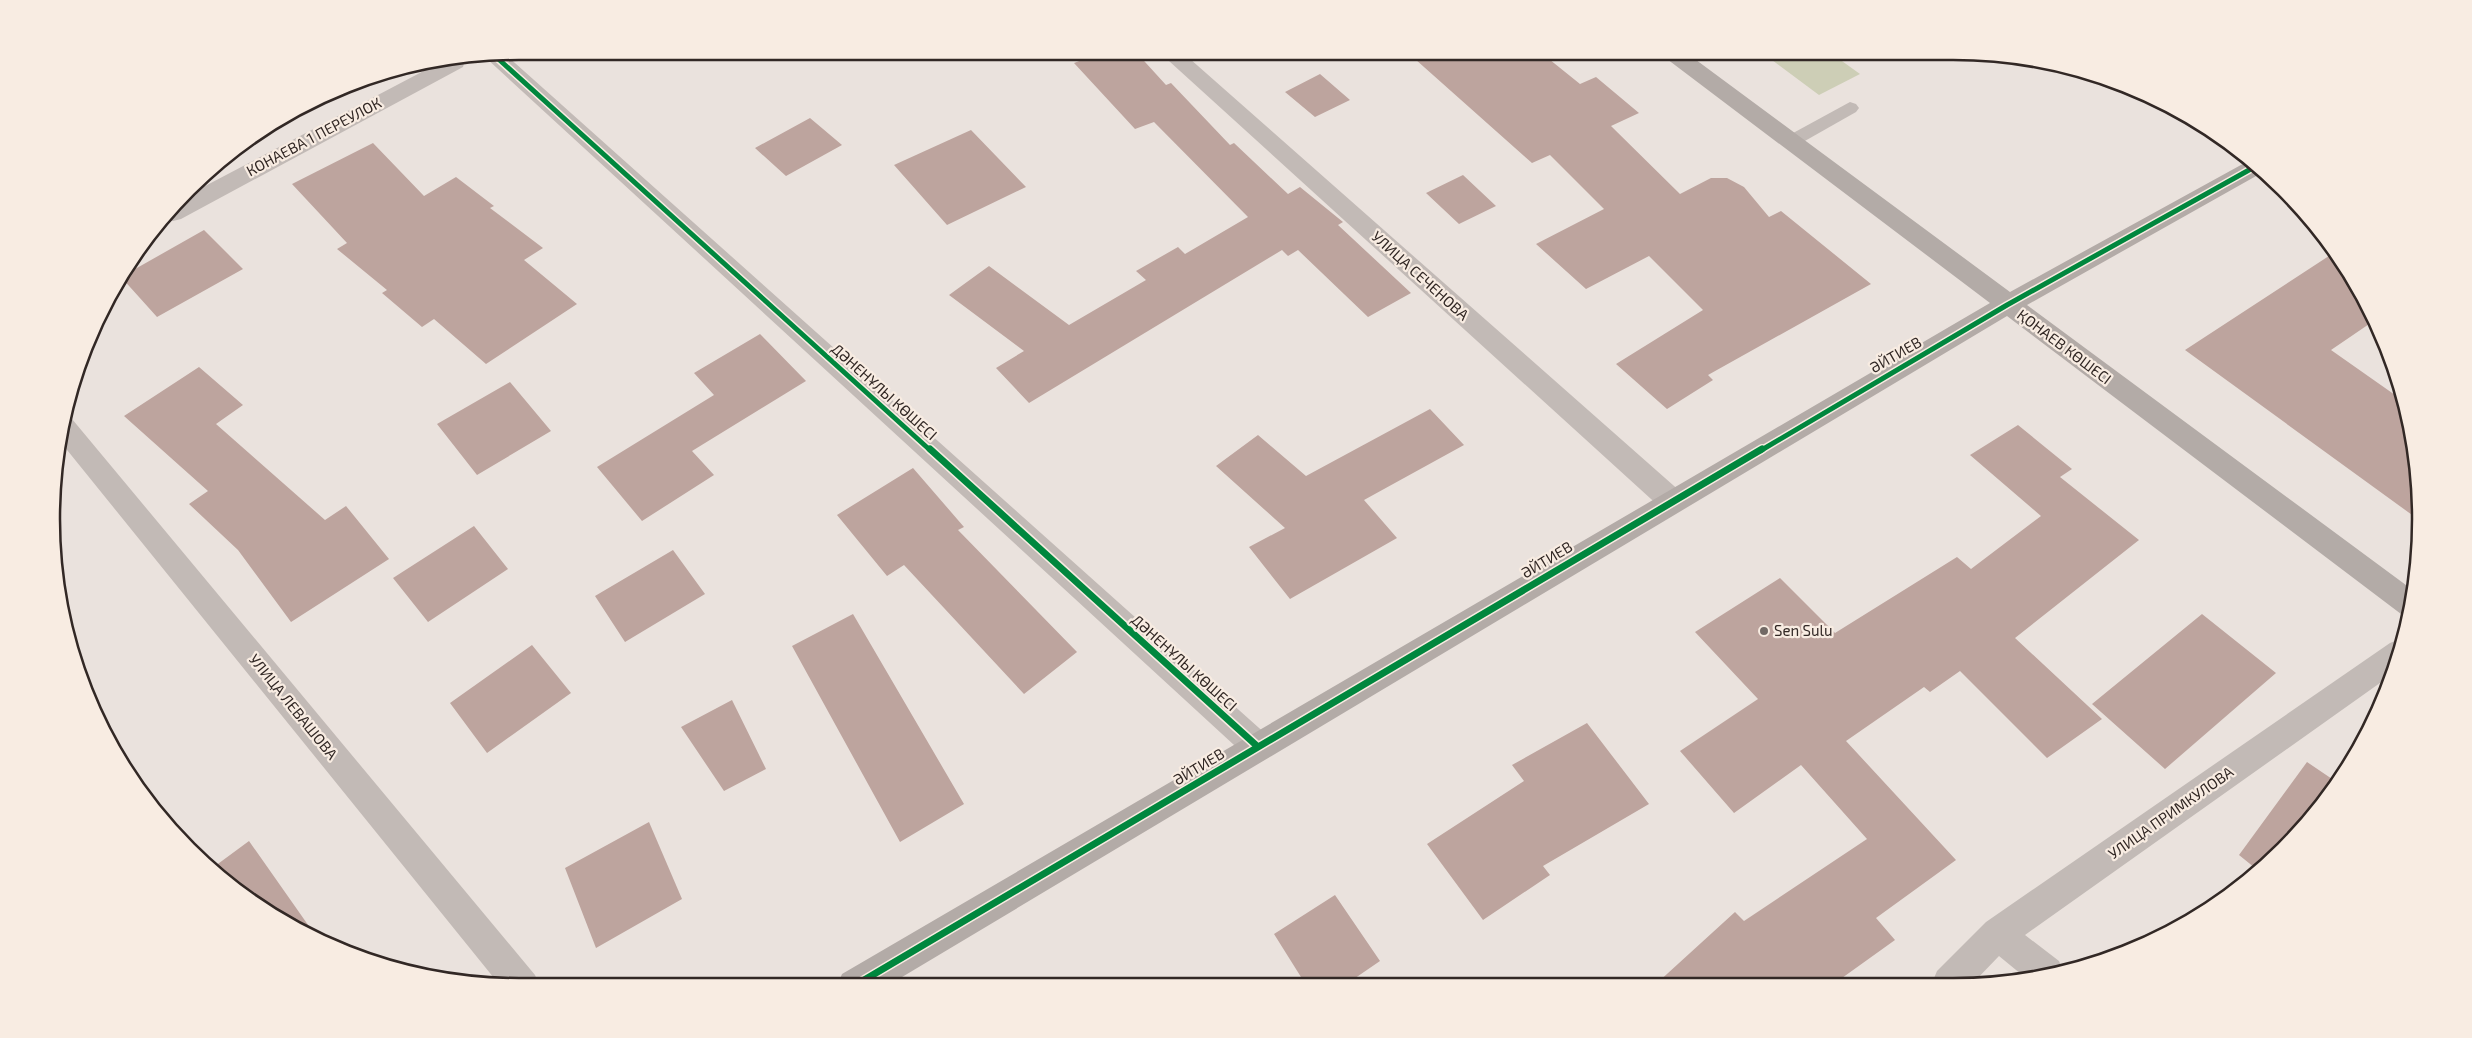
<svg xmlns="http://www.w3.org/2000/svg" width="2472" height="1038" font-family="'Exo 2',sans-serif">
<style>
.green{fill:#cdceb6}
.building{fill:#bda49e}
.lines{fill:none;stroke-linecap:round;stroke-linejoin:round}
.lane{fill:#c2bab6;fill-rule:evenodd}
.street{fill:#c2bab6;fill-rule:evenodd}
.secondary{fill:#b3aba7;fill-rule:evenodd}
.cycleway-far1-casing{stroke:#f8ece2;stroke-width:8}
.cycleway-casing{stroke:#f8ece2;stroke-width:10}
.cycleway-far1{stroke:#00873e;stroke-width:5}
.cycleway{stroke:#00873e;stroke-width:7}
.poi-dot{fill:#726965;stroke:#f8ece2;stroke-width:2}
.labels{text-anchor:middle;stroke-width:4.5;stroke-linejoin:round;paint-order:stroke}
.street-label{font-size:15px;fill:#322825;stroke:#f8ece2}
.poi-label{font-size:15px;fill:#322825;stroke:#f8ece2;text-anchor:start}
.rim{fill:none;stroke:#322825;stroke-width:2.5}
</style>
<rect width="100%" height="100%" fill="#eae2dd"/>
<path class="green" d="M1760,51h68l32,23 -41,21z"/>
<path class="building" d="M1106,51h29l31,34 5,-2 59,62 4,-2 54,51 12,-7 43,35 -5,3 73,68 -43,24 -70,-67 -10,6 -6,-6 -253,153 -33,-35 28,-17 -75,-56 40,-29 80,59 77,-45 -10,-9 42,-24 7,7 63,-37 -94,-95 -19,7 -61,-66z
M1406,51h133l41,33 16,-7 43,36 -28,13 69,68 31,-16h16l17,9 25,30 12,-6 90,73 -163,91 5,5 -46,29 -51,-45 87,-54 -54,-54 -63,33 -50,-45 68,-35 -54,-54 -18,8z
M1320,74l30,26 -35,17 -30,-25z
M810,118l32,27 -56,31 -31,-28z
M971,130l55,57 -79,38 -53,-60z
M373,143l51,53 32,-19 38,29 -4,2 53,40 -19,12 53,44 -91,60 -52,-45 -12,8 -40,-34 5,-3 -50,-41 10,-6 -55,-59z
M1463,175l33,31 -37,18 -33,-31z
M204,230l39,39 -86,48 -36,-40z
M2335,252l40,68 -44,30 74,52 15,86 -1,32 -234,-170z
M760,334l46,47 -114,70 22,24 -72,46 -45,-54 117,-72 -20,-22z
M199,367l44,38 -27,19 109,96 21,-14 43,53 -98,63 -53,-72 -49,-46 19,-13 -84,-75z
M510,382l41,49 -74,44 -40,-51z
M1430,409l34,36 -100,55 33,38 -107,61 -41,-52 36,-19 -69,-62 42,-31 48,41z
M2018,425l54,44 -12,8 79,63 -124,98 87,81 -55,39 -87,-87 -30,21 -6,-5 -78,54 110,119 -80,58 19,22 -60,43 -179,1 79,-72 9,9 123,-82 -66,-74 -67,48 -54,-62 78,-52 -63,-67 85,-54 55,55 122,-76 14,12 70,-53 -71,-61z
M913,468l51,59 -6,3 119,122 -53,42 -120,-129 -17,11 -50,-61z
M474,526l34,43 -80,53 -35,-44z
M673,550l32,44 -80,48 -30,-46z
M853,614l111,190 -64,38 -108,-196z
M2202,614l74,59 -111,96 -73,-65z
M532,645l39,48 -84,60 -37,-50z
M732,700l34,69 -42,22 -43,-64z
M1587,723l62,81 -106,62 7,9 -67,45 -56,-76 97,-63 -12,-16z
M2307,762l31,21 -78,89 -21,-17z
M649,822l33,77 -86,49 -31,-80z
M249,841l64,91 -79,-42 -23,-21z
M1335,895l45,66 -35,24h-39l-32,-51z"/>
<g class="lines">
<path class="lane" d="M1850,102l6,2 3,4 -3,4 -60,34 -6,2 -6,-2 -3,-4 3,-4z"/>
<path class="street" d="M1158,51h23l501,442 4,8 -4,8 -10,3 -10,-3z
M505,54l763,682 4,10 -4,10 -11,4 -11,-4 -761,-699z
M465,60l-2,7 -282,152 -8,2 -5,-1 20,-25 245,-129z
M65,416l7,3 463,556 5,12 -42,-4 -439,-543z
M2400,639l3,1 -9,33 -369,262 34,26 3,7 -35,11 -28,-23 -26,27h-41l5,-12 49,-49 404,-279z"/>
<path class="secondary" d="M1660,51h24l326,241 240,-132 15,11 -238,134 387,286 -6,25 -7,-2 -394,-298 -1120,670h-50l5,-12 1148,-671 -327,-247z"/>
<defs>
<path id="cycleway-far1" d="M494,55l437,396
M1760,451l247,-146 251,-140"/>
<path id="cycleway" d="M930,449l327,297
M854,986l908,-537"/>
</defs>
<use href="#cycleway-far1" class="cycleway-far1-casing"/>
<use href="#cycleway" class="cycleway-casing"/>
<use href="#cycleway-far1" class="cycleway-far1"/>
<use href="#cycleway" class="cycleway"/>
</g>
<circle class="poi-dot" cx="1764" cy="631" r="5"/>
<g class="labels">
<g class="street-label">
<text transform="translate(314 137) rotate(-28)" y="5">КОНАЕВА 1 ПЕРЕУЛОК</text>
<text transform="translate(1420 276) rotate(42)" y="5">УЛИЦА СЕЧЕНОВА</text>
<text transform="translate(2064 347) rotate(37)" y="5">ҚОНАЕВ КӨШЕСІ</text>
<text transform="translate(1896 355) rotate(-30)" y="5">ӘЙТИЕВ</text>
<text transform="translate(884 392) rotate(42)" y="5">ДӘНЕНҰЛЫ КӨШЕСІ</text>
<text transform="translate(1547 560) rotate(-31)" y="5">ӘЙТИЕВ</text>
<text transform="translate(1184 663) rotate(42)" y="5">ДӘНЕНҰЛЫ КӨШЕСІ</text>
<text transform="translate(293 707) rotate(51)" y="5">УЛИЦА ЛЕВАШОВА</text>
<text transform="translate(1199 767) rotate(-31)" y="5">ӘЙТИЕВ</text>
<text transform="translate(2171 813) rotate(-35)" y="5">УЛИЦА ПРИМКУЛОВА</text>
</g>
<g class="poi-label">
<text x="1774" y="636">Sen Sulu</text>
</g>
</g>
<path d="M0 0H2472V1038H0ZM519 60H1953A459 459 0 0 1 2412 519V519A459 459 0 0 1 1953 978H519A459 459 0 0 1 60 519V519A459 459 0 0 1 519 60Z" fill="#f8ece2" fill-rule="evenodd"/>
<path class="rim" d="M519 60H1953A459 459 0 0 1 2412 519V519A459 459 0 0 1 1953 978H519A459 459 0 0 1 60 519V519A459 459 0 0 1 519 60Z"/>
</svg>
